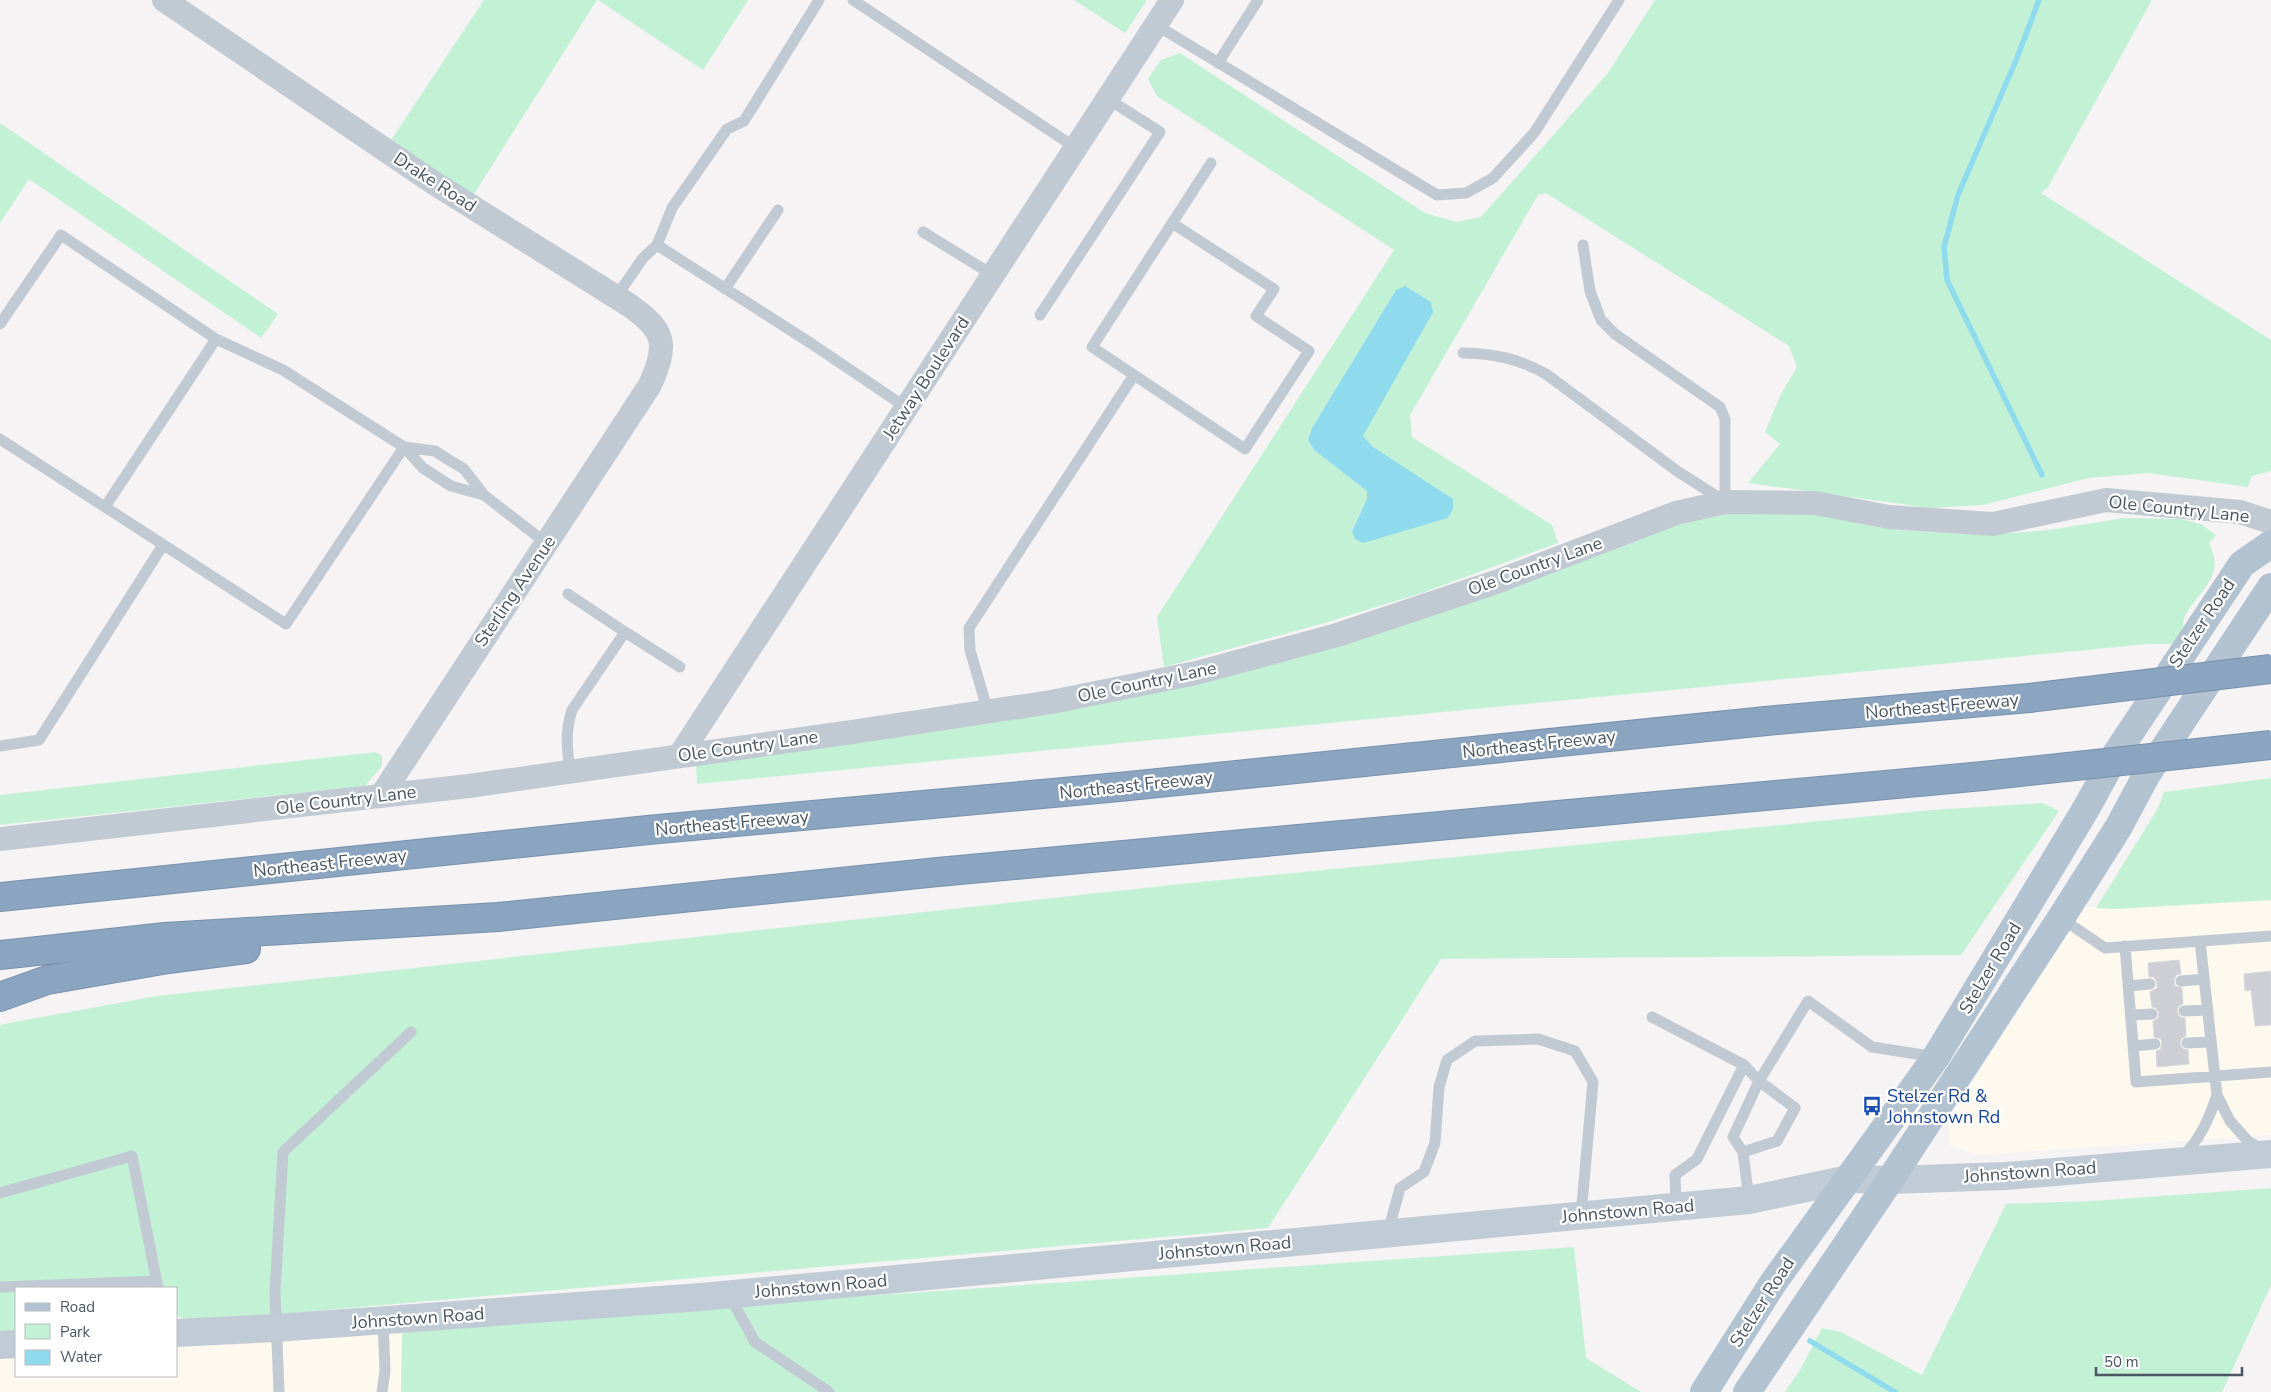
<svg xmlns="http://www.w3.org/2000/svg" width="2271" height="1392" font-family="'Nunito Sans',sans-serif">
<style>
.commercial{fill:#fdf9ef}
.green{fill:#c3f1d5;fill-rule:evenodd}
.water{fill:#90daee}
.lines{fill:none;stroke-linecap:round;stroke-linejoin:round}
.stream{stroke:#90daee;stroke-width:5.5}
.building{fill:#cdcfd5;stroke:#d7d9de}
.highway-casing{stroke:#7690ad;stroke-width:30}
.lane{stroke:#c1cad2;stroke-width:11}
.street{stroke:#c1cad2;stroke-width:24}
.secondary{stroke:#c1cbd6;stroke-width:28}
.primary{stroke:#b3c2d1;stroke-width:28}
.highway{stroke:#8ba5c1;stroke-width:28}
.highway-bridge-casing{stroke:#7690ad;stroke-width:30;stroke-linecap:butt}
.highway-bridge{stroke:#8ba5c1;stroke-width:28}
.labels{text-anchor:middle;stroke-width:4.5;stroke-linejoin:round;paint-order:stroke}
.street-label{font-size:18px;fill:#4a5661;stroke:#fff}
.transit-label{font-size:18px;fill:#164399;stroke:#fff;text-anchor:start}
</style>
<rect width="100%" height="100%" fill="#f5f3f3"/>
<path class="commercial" d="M2271,901v234l-292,20 -29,-10 -1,-26 136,-212z
M398,1304l4,24 -1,64h-401v-53l16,-1v38h160v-61l13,7z"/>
<path class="green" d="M484,0h113l-125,197 -83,-54z
M598,0h150l-45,70z
M1074,0h73l-22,33z
M1655,0h497l-104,187 -7,6 230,147v131l-19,5 -4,11 -100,-14 -60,5 -105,27 -53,3 -182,-25 32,-39 -15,-12 15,-36 17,-29 -8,-21 -243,-153 -8,2 -128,220 2,22 140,88 6,18 -136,50 -94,29 -164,45 -7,-50 237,-367 -237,-154 -9,-17 13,-19 19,-7 245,160 31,9 25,-5 127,-144zM1396,290l-27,135 -6,11 10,11 -10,96 -11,-13 15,-31v-8l-53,-41 -6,-10 4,-12z
M0,123l278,191 -17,24 -232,-159 -29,44z
M1732,513h78l87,17 86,5 66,-5 75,-12 56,1 21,5 15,11 -7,8c17,35 -9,45 -24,73 -2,3 -1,7 -2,11 -2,6 -7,12 -10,17h-25l-1451,140 -1,-21 470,-74 500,-160 31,-10z
M375,752l7,4v10l-17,20 -365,39v-30z
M2271,778v122l-157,9 -18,-1 62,-100 6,-16z
M2043,803l16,8 -98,144 -520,4 -173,269 -1079,94 -13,-7v-27h-160v50l-16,1v-314l9,-2 148,-27 1033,-113 742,-73z
M2271,1188v97l-49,107h-437l15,-22 22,-42 19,4 81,43 84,-171 86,-3z
M1574,1247l12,111 55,34h-1240l1,-64z"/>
<path class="water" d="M1405,286l26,16 2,10 -70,124 10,11 80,52v10l-5,9 -85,25 -8,-4 -3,-8 15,-32v-8l-53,-41 -6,-10 4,-12 84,-138z"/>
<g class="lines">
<path class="stream" d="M2039,0l-22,58 -59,137 -14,52 3,33 95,195
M1810,1341l85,51"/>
</g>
<path class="building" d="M2179,960l2,14 -5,1 -2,6 1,5 7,2 1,16 -5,3 -1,5 3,5 5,1 1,18 -5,3 -1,5 3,5 5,1 1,14 -32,3 -1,-16 4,-1 2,-6 -1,-5 -7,-2 -1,-16 5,-3 1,-5 -3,-5 -4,-1 -2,-15 7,-4v-5l-3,-6h-5l-1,-14z
M2271,971v54l-16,1 -4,-36 -6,1 -1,-17z"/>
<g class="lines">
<defs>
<path id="highway" d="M0,897l648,-67 471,-43 657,-67 253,-22
M0,955l165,-18 333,-20 440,-45 1045,-96
M0,997l47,-17 121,-21 78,-10"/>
</defs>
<use href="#highway" class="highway-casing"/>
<path class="lane" d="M819,0l-75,121 -17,8 -55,79 -15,37 155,99 95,64
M853,0l223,148
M1156,25l281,170 29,-2 27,-15 41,-45 85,-133
M1218,63l40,-63
M1172,223l102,66 -18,27 53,35 -64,98 -153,-102 119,-184
M923,232l70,43
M1583,245l7,46 11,29 14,14 105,73 5,12v83
M725,289l53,-79
M616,297l27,-39 14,-13
M1040,315l120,-183 -52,-33
M0,324l61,-89 155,104
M1463,353c33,1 54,5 83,21l131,97 47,30
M0,439l105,68
M404,447l-118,177 -181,-117 111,-168 67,31 121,77 19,21 28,18 33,9
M404,447l31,4 14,9 15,9 20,26 62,48
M568,594l57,38 -53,78c-7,21 -5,39 -2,61
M625,632l55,35
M988,712l-18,-62 -1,-22 165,-253
M0,746l39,-6 124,-195
M2061,918l44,30 166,-12
M2200,941l17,154 13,26 18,20 15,9
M2125,946l11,136 135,-10
M2181,981l23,-2
M2128,986l22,-2
M2184,1011l24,-1
M2131,1015l21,-1
M1652,1017l92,48 15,16 36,27 -18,33 -34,11
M2187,1043l24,-1
M2133,1046l22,-2
M2181,1158c19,-18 28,-39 36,-63
M0,1193l132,-37 26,132
M1749,1200l-6,-48 -10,-15 26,-56 49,-80 64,46 64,10
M1676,1207l-1,-32 22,-16 47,-94
M1388,1232l12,-44 24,-16 11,-29 4,-56 8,-27 28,-19 63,-2 37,12 18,31 -12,133
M0,1287l157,-6
M729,1295l26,47 74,50
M279,1392l-4,-100 8,-140 128,-120
M382,1392l3,-21 -2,-51"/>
<path class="street" d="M164,0l270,183 195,122c37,26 39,39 21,80l-269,411
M680,755l492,-755
M0,839l469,-53 383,-54 199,-30 145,-29 141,-38 159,-53 180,-69 49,-11 90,1 74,14 104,7 113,-24 134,12 31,10"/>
<path class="secondary" d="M176,1333l100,-5 425,-31 1048,-97 100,-21 41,1 116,-4 265,-22
M0,1345l16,-1"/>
<path class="primary" d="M1704,1392l69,-109 163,-226 151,-250 29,-53 126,-190 29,-20
M1747,1392l143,-212 171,-262 57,-90 29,-54 124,-187"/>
<use href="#highway" class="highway"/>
<defs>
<path id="highway-bridge" d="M2029,698l242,-29
M1983,776l288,-31"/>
</defs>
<use href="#highway-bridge" class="highway-bridge-casing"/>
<use href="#highway-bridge" class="highway-bridge"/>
</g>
<defs>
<symbol id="bus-bare" viewBox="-9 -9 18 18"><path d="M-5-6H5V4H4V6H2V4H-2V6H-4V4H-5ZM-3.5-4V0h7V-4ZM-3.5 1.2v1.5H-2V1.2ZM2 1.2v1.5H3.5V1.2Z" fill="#1a4fb4" stroke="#fff" stroke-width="2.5" paint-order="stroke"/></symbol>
</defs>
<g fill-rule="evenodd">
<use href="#bus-bare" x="1858" y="1092" width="28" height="28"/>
</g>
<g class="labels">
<g class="street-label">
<text transform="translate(435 182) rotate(33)" y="6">Drake Road</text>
<text transform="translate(926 378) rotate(-57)" y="6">Jetway Boulevard</text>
<text transform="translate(2179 509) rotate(6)" y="6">Ole Country Lane</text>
<text transform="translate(1535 566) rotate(-20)" y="6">Ole Country Lane</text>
<text transform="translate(515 591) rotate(-56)" y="6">Sterling Avenue</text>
<text transform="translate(2202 623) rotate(-56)" y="6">Stelzer Road</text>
<text transform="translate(1147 682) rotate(-12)" y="6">Ole Country Lane</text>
<text transform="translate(1942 706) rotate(-5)" y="6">Northeast Freeway</text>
<text transform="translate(1539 744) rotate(-6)" y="6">Northeast Freeway</text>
<text transform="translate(748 746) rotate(-8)" y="6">Ole Country Lane</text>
<text transform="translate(1136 785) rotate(-6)" y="6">Northeast Freeway</text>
<text transform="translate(346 800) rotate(-7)" y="6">Ole Country Lane</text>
<text transform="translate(732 823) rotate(-5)" y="6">Northeast Freeway</text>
<text transform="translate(330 863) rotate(-6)" y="6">Northeast Freeway</text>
<text transform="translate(1990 968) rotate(-59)" y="6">Stelzer Road</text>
<text transform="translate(2030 1172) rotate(-4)" y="6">Johnstown Road</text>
<text transform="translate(1628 1211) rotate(-5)" y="6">Johnstown Road</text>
<text transform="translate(1225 1248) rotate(-5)" y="6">Johnstown Road</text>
<text transform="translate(821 1286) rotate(-5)" y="6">Johnstown Road</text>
<text transform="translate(1762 1302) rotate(-57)" y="6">Stelzer Road</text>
<text transform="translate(418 1318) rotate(-4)" y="6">Johnstown Road</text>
</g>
<g class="transit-label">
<text x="1887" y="1102">Stelzer Rd &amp;<tspan x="1887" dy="21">Johnstown Rd</tspan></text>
</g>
</g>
<rect x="15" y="1287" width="162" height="90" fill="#ffffff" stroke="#b7bbc0"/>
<rect x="25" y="1303" width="25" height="8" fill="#b3c2d1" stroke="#b7bbc0"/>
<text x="60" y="1312" font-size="15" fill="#4a5661">Road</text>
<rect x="25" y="1324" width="25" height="15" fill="#c3f1d5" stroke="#b7bbc0"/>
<text x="60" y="1337" font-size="15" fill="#4a5661">Park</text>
<rect x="25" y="1350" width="25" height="15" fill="#90daee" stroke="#b7bbc0"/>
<text x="60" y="1362" font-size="15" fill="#4a5661">Water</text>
<path d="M2096 1367v8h146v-8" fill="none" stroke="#4a5661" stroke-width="2.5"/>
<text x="2104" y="1367" font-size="15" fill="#4a5661" stroke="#ffffff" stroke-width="4" paint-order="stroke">50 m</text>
</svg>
